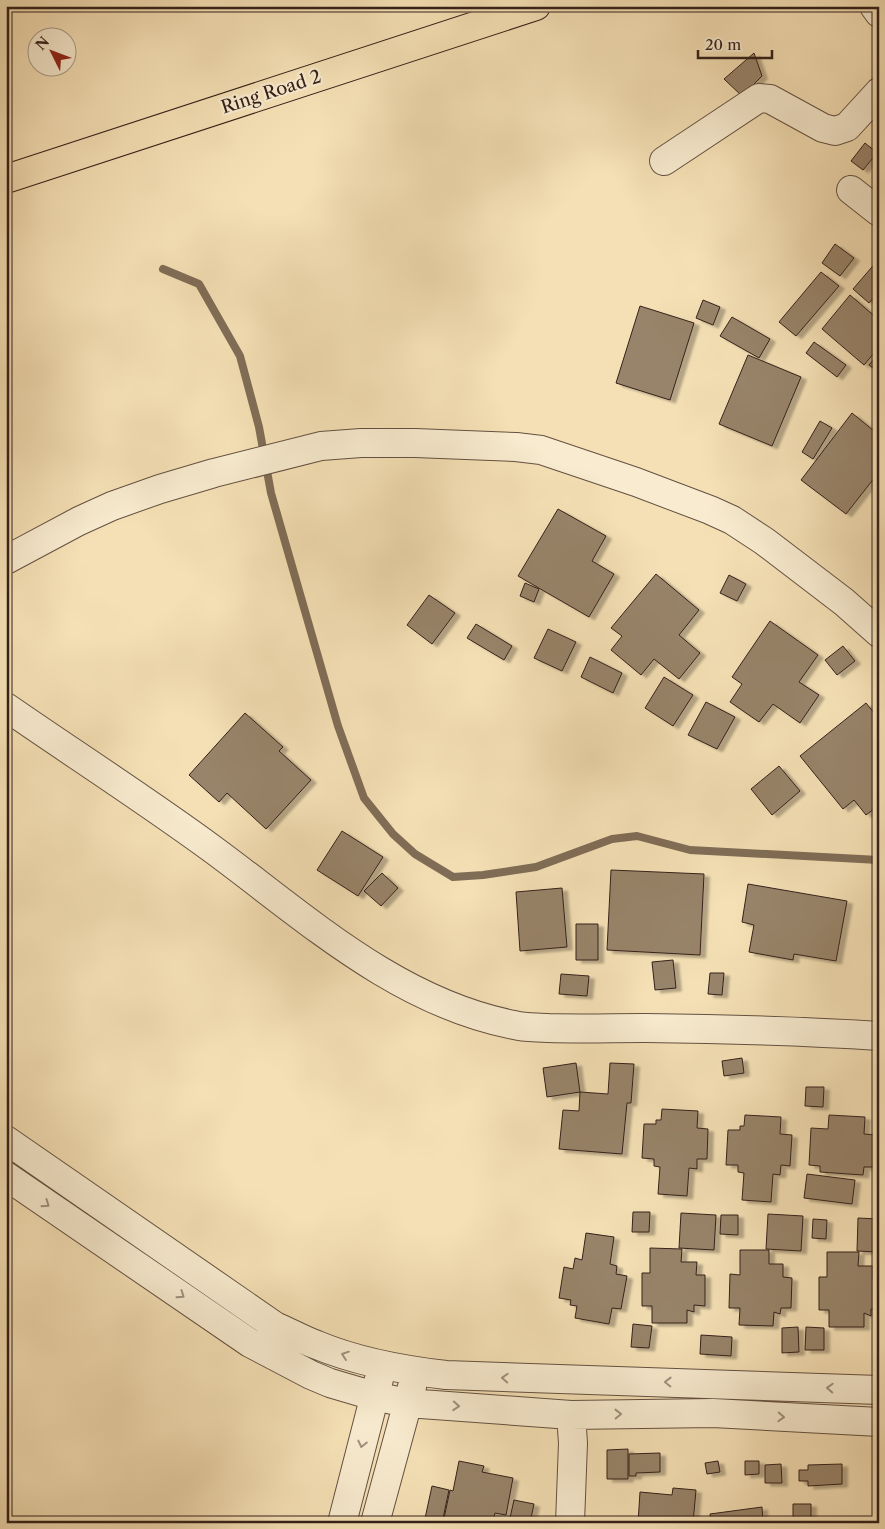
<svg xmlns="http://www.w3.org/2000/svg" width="885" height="1529" font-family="'Libre Caslon Text',serif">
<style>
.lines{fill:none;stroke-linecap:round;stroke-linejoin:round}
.stream{stroke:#806d57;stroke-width:8}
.building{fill:#98846b;stroke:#34211a;filter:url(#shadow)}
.minor-casing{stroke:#645141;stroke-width:30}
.major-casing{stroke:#34211a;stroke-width:30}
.minor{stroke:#f8ebcf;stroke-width:28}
.major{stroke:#f5e0b5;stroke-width:28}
.oneway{stroke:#a0907e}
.labels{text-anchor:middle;stroke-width:4.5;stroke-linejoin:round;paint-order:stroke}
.street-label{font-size:18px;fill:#34211a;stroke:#f8ebcf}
</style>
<defs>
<filter id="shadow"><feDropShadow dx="5.5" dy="3" stdDeviation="1" flood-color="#0004"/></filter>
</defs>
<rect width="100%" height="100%" fill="#f5e0b5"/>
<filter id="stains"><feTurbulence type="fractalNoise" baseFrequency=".004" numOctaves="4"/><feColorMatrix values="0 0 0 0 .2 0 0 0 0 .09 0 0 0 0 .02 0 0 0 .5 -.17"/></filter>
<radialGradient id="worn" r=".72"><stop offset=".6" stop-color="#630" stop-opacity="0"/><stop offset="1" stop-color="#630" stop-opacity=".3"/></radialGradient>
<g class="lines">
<path class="stream" d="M163,269l36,15 41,72 19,71 12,66 67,233 26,72 29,36 22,20 38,23 30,-2 53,-8 76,-28 25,-3 53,14 189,10"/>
</g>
<path class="building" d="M754,53l8,23 -20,20 -18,-17z
M865,143l12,10 -14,17 -12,-9z
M835,244l19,14 -14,18 -18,-13z
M878,260l1,32 -10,11 -16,-14z
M821,272l18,14 -43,50 -17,-14z
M850,295l29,25v27l-15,18 -42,-36z
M703,300l17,7 -7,18 -17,-7z
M640,306l54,17 -24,77 -54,-17z
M732,317l38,22 -11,19 -39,-22z
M814,342l32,23 -9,12 -31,-24z
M879,353v20l-10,-8z
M748,355l53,22 -29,69 -53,-22z
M852,413l27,22v37l-33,42 -45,-34z
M820,421l12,7 -19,31 -11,-7z
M558,509l48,27 -14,25 22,13 -25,43 -71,-41z
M656,574l43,36 -20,25 21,18 -21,26 -25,-20 -13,16 -30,-25 11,-14 -11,-8z
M729,575l17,9 -9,17 -17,-8z
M525,583l14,6 -5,13 -14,-6z
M429,595l26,18 -23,31 -25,-19z
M770,621l48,34 -19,27 20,13 -19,28 -27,-19 -14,18 -29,-20 12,-18 -10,-7z
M476,624l36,22 -8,14 -37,-22z
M548,629l28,13 -14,29 -28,-13z
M843,646l12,15 -18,14 -12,-15z
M590,657l32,16 -9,20 -32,-16z
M664,677l29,18 -20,31 -28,-18z
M706,702l29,15 -18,32 -29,-14z
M866,703l13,16v49l-2,2 2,2v33l-13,10 -12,-15 -11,9 -43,-53z
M245,713l38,34 -4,4 32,29 -45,49 -39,-36 -8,9 -30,-27z
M779,766l21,25 -28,24 -21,-26z
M342,831l41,26 -25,39 -41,-26z
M611,870l93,4 -4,81 -93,-5z
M382,873l16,15 -17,18 -17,-15z
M748,884l99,17 -11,60 -42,-7 -1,6 -44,-8 5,-27 -12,-3z
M562,888l5,59 -47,4 -4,-59z
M576,924h22v36h-22z
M673,960l3,28 -21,2 -3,-28z
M710,973h14l-2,22 -14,-1z
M561,974l28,2 -2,20 -28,-2z
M742,1058l2,15 -20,3 -2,-15z
M576,1063l4,29 -33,5 -4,-29z
M610,1063l24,1 -3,39h-4l-5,51 -63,-5 4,-39 16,1 1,-19 28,2z
M806,1087h18l-1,20 -18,-1z
M662,1109l36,2 -1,17 11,1 -1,30h-10v10l-8,-1 -2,28 -29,-2 2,-27 -6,-1v-7l-12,-1 2,-34h12v-4h5z
M745,1115l36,2 -1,17 12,1 -2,31 -9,-1 -1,10 -7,-1 -2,28 -29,-2 2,-27 -6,-1v-7h-12l2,-35h12v-4h4z
M829,1115l36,2 -1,17 12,1 -2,32h-10l-1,8 -43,-3v-6l-11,-1 2,-37 17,1z
M807,1174l48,6 -3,24 -48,-6z
M633,1212h17l-1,20h-17z
M681,1213l35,2 -2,35 -35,-2z
M768,1214l35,2 -2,35 -35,-2z
M721,1215h17v20l-18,-1z
M858,1218l21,1v33l-22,-1z
M813,1219l14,1 -1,19 -14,-1z
M586,1233l28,4 -4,27 7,2 -1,8 11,2 -6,33 -9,-1 -3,16 -34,-6 2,-12 -7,-1 1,-5 -12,-2 5,-31 9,2 2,-11 7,2z
M650,1248l32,1 -1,13h16l-1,13h9v31l-11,-1v7l-7,-2v13h-35v-17h-10v-33h8z
M740,1250h29v14h14v13l9,1 -1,30h-10l-1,6 -6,-2 -1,14 -34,-1 1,-17h-11l1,-34 10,1z
M827,1252h32l-1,14h15v13h6v30h-8v7l-7,-3v14h-35v-17h-10v-33h8z
M633,1324l19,2 -3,22 -18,-1z
M798,1327l1,25 -17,1v-25z
M806,1327l18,1v22h-19z
M701,1335l31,2 -1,19 -31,-2z
M628,1449v30h-21v-29z
M660,1453v19l-24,1v3h-7v-22z
M459,1461l25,5 -2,6 31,6 -7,37 -11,-2 -2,7 12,3h-62l7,-33 3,1z
M718,1461l2,11 -13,2 -2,-11z
M745,1461h14v13l-14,1z
M781,1464l1,19h-17v-18z
M842,1464v20l-34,2v-5h-9v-11h9v-5z
M432,1486l17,4 -7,33h-18z
M673,1488l23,2 -3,33h-55l2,-31 32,3z
M514,1500l20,4 -4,19 -20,-5z
M793,1504h18v16h-18z
M762,1507l1,16h-52l-1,-9z"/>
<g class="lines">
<defs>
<path id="minor" d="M874,6l5,7
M664,161l95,-63 11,1 53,29 12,3 12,-4 32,-35
M851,190l28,22
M6,560l73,-39 33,-15 48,-17 54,-16 107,-27 40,-3h54l101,4 25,3 95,32 74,28 22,10 32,21 80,61 35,31
M6,707c68,47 138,92 205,141 94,69 185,154 303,177 11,3 23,2 34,3 33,1 65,0 97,0 78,1 156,3 234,8
M6,1140l269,186c14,6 28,14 42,19 41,17 85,25 129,30l433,15
M6,1176l244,167 61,32 19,8 44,13 33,7 164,12 142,-2 166,9
M342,1523l37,-144
M375,1523l37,-136
M570,1523l3,-80 -2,-28"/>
<path id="major" d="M6,179l530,-173"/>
</defs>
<use href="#minor" class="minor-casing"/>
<use href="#major" class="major-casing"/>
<use href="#minor" class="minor"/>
<use href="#major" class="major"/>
</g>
<defs><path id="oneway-chevron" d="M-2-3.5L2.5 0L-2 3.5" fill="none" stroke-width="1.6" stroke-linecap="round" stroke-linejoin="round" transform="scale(1.25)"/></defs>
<g class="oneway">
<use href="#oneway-chevron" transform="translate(46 1204) rotate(35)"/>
<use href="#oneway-chevron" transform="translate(181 1295) rotate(35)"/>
<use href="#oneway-chevron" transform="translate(345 1355) rotate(-161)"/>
<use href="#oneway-chevron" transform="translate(505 1378) rotate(-177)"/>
<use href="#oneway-chevron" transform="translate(668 1382) rotate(-179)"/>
<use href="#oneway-chevron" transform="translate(830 1388) rotate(-177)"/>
<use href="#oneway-chevron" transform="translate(456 1406) rotate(4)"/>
<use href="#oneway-chevron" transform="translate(618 1414) rotate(-1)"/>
<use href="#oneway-chevron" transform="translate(781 1417) rotate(3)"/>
<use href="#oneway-chevron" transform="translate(362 1444) rotate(103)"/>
</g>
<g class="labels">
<g class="street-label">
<text transform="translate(271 92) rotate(-18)" y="6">Ring Road 2</text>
</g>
</g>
<rect width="885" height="1529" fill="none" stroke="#f5e0b5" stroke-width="25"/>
<rect x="8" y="8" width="870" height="1514" fill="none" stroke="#34211a" stroke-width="2.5"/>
<rect x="12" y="12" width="860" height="1504" fill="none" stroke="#34211a"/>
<g transform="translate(52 52) rotate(312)"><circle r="24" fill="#f8ebcf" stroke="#aa9a87"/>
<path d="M0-4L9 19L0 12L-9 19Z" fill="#8f2418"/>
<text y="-8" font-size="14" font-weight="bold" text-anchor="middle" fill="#34211a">N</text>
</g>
<path d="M698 50v8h74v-8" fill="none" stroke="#34211a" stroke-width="2.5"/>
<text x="705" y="50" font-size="15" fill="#34211a" stroke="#f8ebcf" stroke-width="4" paint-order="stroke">20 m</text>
<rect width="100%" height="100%" filter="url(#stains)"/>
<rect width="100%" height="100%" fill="url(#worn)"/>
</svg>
